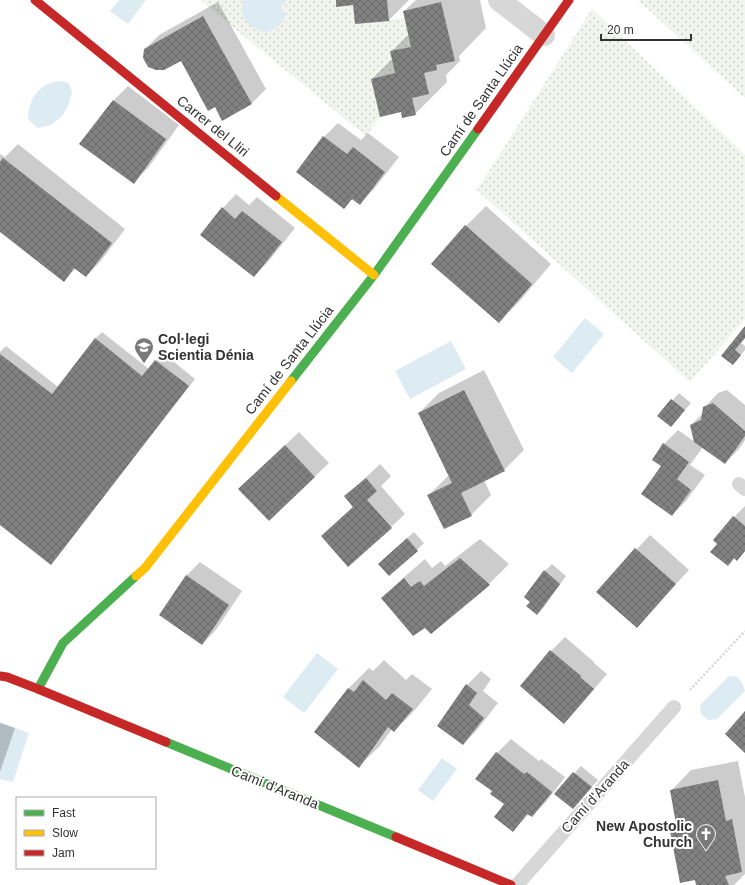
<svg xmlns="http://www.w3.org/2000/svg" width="745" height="885" font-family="Arial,sans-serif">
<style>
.grass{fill:url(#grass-dots)}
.water{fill:#ddebf3}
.shadow{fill:#0003}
.building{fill:url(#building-cross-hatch)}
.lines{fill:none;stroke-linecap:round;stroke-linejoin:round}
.path{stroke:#d6d6d6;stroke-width:2.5;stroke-dasharray:2 2;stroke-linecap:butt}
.lane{stroke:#d7d7d7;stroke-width:14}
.street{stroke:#d7d7d7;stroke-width:22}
.fast{stroke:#4caf50;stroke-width:9}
.slow{stroke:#ffc107;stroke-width:9}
.jam{stroke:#c62828;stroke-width:9}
.labels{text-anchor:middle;stroke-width:4;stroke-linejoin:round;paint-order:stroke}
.street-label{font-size:14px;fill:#333;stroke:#fff}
.poi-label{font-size:14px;font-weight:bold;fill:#333;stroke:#fff;text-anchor:start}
</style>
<defs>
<pattern id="grass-dots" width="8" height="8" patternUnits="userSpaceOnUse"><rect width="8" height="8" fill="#f1f5ed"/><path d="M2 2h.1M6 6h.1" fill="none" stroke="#cfd2cc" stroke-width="1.8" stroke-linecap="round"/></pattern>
<pattern id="building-cross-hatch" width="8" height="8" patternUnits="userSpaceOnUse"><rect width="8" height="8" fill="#818181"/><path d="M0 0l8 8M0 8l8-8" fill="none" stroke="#6a6a6a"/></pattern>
</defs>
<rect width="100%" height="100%" fill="#fff"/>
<path class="grass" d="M200,0h136v7l17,-2 2,19 50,-6 6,29 -21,5 5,21 -24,6 9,38 -14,19z
M638,0h107v98z
M592,9l153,146v164l-55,63 -213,-192z"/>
<path class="water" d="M119,0h27l-18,24 -18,-13z
M244,0h43l-6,7 5,8c-8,17 -22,23 -37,9 -4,-3 -6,-9 -8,-13z
M60,81l9,2 3,10 -4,13 -6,10 -11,9 -13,3 -10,-9c1,-21 11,-36 32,-38z
M585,318l19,16 -32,39 -19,-16z
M451,341l15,28 -56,30 -15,-28z
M317,653l21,16 -34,44 -21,-16z
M729,676l8,1 5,5 3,9 -28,28 -9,1 -7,-6 -1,-9z
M0,722l29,11 -16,49 -13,-3z
M442,758l15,11 -24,32 -15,-11z"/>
<path class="shadow" d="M337,0h72l-20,20 -35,-16z
M416,0h64l6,28 -27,28 1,5 -14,14 1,7 -32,32 -14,-3 -29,-32 21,-21 -2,-6 18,-18 -5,-23z
M218,2l48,87 -14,14 -37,3 -34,-46 -36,-11 14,-14z
M128,86l51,39 -31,43 -14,14 -54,-39 34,-43z
M338,123l23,17 7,-7 31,24 -25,32 -14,14 -7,-5 -9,10 -47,-36 27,-35z
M18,144l107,85 -25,33 -14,14 -10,-8 -12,13 -64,-50v-77l5,3z
M236,194l13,11 8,-8 38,31 -27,34 -14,14 -31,-68z
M486,206l65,58 -32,38 -21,20 -32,-96z
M745,327v11l-4,5 4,3v4l-12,14 -11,-9z
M102,332l47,37 14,-16 32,26 -138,178 -7,7 -50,-40v-172l6,-6 52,41 37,-48z
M484,370l40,80 -20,20 -20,10 7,15 -20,20 -43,-19 21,-21 -30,-62 20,-20z
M727,390l18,15v35l-6,9 -14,14 -22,-16 -13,18 15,10 -19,26 -14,14 -10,-49 -9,-6 11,-16 14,-14 17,12 -4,-17 12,-12 1,-5 14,-15z
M679,393l12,10 -20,23 -12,-10z
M299,432l30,31 -60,57 -15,-45z
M380,464l11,12 -10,10 24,28 -14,13 -69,9 32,-30 -8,-10z
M745,506v45l-8,8 -2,-1 -7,7 -10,-21 16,-27z
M414,532l10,11 -7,7 -31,7z
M650,535l39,35 -52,56 -40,-34z
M480,539l29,25 -20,20 -64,42 -42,-28 20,-20 22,-19 7,9 9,-7 4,5z
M200,562l42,29 -26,39 -14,14 -16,-68z
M552,564l14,12 -22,31 -7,7 8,-43z
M565,637l29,25v1l13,11 -29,34 -14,14 -42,-36 29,-35z
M384,660l22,20 6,-6 20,15 -18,22 -20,20 -2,-2 -13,18 -21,20 -43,-35 34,-44 20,-20 4,3z
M481,671l10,8 -8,12 15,12 -21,27 -14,14 4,-59z
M0,723l15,5 -15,44z
M511,739l28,22 2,-2 24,18 -19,25 -14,14 -3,-2 -16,17 -8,-27 -12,-13 4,-38z
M738,761l7,36v77l-11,11h-37l-1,-7 -25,-47 6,-6 -6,-34 20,-21z
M581,766l17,14 -18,20 -25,-6z"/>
<path class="building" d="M336,0h51l2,21 -34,3 -2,-19 -17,2z
M441,2l14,59 -19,4 1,5 -13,3 5,21 -17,4 4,17 -14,3 -1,-6 -21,5 -9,-38 24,-6 -5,-22 21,-4 -8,-36z
M203,16l49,88 -30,17 -7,-14 -7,4 -27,-50 -17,9h-8l-8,-3 -5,-9 1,-9z
M113,100l53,39 -32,45 -55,-40z
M323,136l24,18 6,-7 32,25 -25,33 -8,-6 -8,10 -48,-37z
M3,158l109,85 -26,34 -12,-9 -10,14 -64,-50v-70z
M222,207l13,12 7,-8 40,31 -28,35 -54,-42z
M465,225l67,59 -33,39 -68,-59z
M745,326v12l-10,12 6,5 -8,10 -12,-9z
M95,338l47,38 13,-16 34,26 -138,179 -51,-40v-171l52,40z
M464,390l41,81 -44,22 11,23 -28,13 -17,-34 25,-12 -34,-70z
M671,399l14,11 -14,17 -14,-11z
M713,403l32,28v5l-20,28 -31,-22 -4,-17 11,-5 2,-13z
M663,443l26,19 -12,17 14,11 -19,26 -31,-22 20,-28 -9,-6z
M285,445l30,32 -46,44 -31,-32z
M366,478l11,13 -10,9 25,28 -44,39 -27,-31 32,-29 -9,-11z
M733,516l12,10v25l-8,10 -3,-3 -6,8 -18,-14 7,-8 -4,-4z
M407,538l11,13 -29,25 -11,-12z
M635,548l41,36 -39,44 -41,-36z
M460,558l30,27 -59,49 -6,-6 -12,8 -32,-38 23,-20 7,9 9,-6 4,5z
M544,570l16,14 -23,31 -11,-9 4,-4 -6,-5z
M186,575l43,30 -27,40 -43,-30z
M550,650l31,26 -1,1 14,12 -30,35 -44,-38z
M363,680l23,20 6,-7 21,16 -19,23 -6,-5 -29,41 -45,-36 34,-44 6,4z
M466,684l11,9 -8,12 15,13 -21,27 -26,-19z
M745,711v42l-20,-19z
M496,752l28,22 3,-2 25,20 -20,25 -5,-3 -14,18 -19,-15 10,-13 -14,-10 2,-3 -17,-12z
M573,772l19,15 -19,22 -19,-15z
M718,780l8,41 6,-2 10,53 -17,4 4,9h-33l-1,-5 -15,3 -10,-52 7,-1 -7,-40z"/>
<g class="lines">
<path class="path" d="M690,690l55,-59"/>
<path class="lane" d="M739,484l6,5
M517,885l157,-178"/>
<path class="street" d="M499,0l45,35"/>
<path class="fast" d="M291,381l83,-106 104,-146
M38,689l25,-46 73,-67
M166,742l230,95"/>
<path class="slow" d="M276,196l98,79
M136,576l9,-8 146,-187"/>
<path class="jam" d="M35,0l241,196
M478,129l91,-129
M0,676l7,1 31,12 128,53
M396,837l115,48"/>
</g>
<defs>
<symbol id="school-pin" viewBox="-11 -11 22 30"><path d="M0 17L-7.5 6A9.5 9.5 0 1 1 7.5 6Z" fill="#7a7a7a" stroke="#fff"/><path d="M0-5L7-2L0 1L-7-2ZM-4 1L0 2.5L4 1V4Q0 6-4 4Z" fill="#fff"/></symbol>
<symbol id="church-pin" viewBox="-11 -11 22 30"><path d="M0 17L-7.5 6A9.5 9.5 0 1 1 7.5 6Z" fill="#7a7a7a" stroke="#fff"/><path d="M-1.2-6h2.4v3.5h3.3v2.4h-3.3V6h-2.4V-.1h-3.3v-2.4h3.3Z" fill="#fff"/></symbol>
</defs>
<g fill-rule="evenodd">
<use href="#school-pin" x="133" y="336" width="22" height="30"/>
<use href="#church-pin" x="695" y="823" width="22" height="30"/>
</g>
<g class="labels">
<g class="street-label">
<text transform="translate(481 100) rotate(-55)" y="5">Camí de Santa Llúcia</text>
<text transform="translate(213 126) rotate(39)" y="5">Carrer del Lliri</text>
<text transform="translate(289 360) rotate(-52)" y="5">Camí de Santa Llúcia</text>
<text transform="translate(275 787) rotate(22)" y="5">Camí d'Aranda</text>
<text transform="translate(595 796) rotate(-48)" y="5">Camí d'Aranda</text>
</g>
<g class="poi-label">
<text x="158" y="344">Col·legi<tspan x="158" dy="16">Scientia Dénia</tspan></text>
<text x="692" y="831" text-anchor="end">New Apostolic<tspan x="692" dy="16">Church</tspan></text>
</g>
</g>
<rect x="16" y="797" width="140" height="72" fill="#ffffff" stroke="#adadad"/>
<rect x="24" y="810" width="20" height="6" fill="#4caf50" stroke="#adadad"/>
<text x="52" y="817" font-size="12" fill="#333333">Fast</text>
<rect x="24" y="830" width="20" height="6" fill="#ffc107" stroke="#adadad"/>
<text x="52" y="837" font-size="12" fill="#333333">Slow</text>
<rect x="24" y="850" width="20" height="6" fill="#c62828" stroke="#adadad"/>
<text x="52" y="857" font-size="12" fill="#333333">Jam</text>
<path d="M601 34v6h90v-6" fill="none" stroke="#333333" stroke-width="2"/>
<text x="607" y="34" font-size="12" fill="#333333" stroke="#ffffff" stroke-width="3" paint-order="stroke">20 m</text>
</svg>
